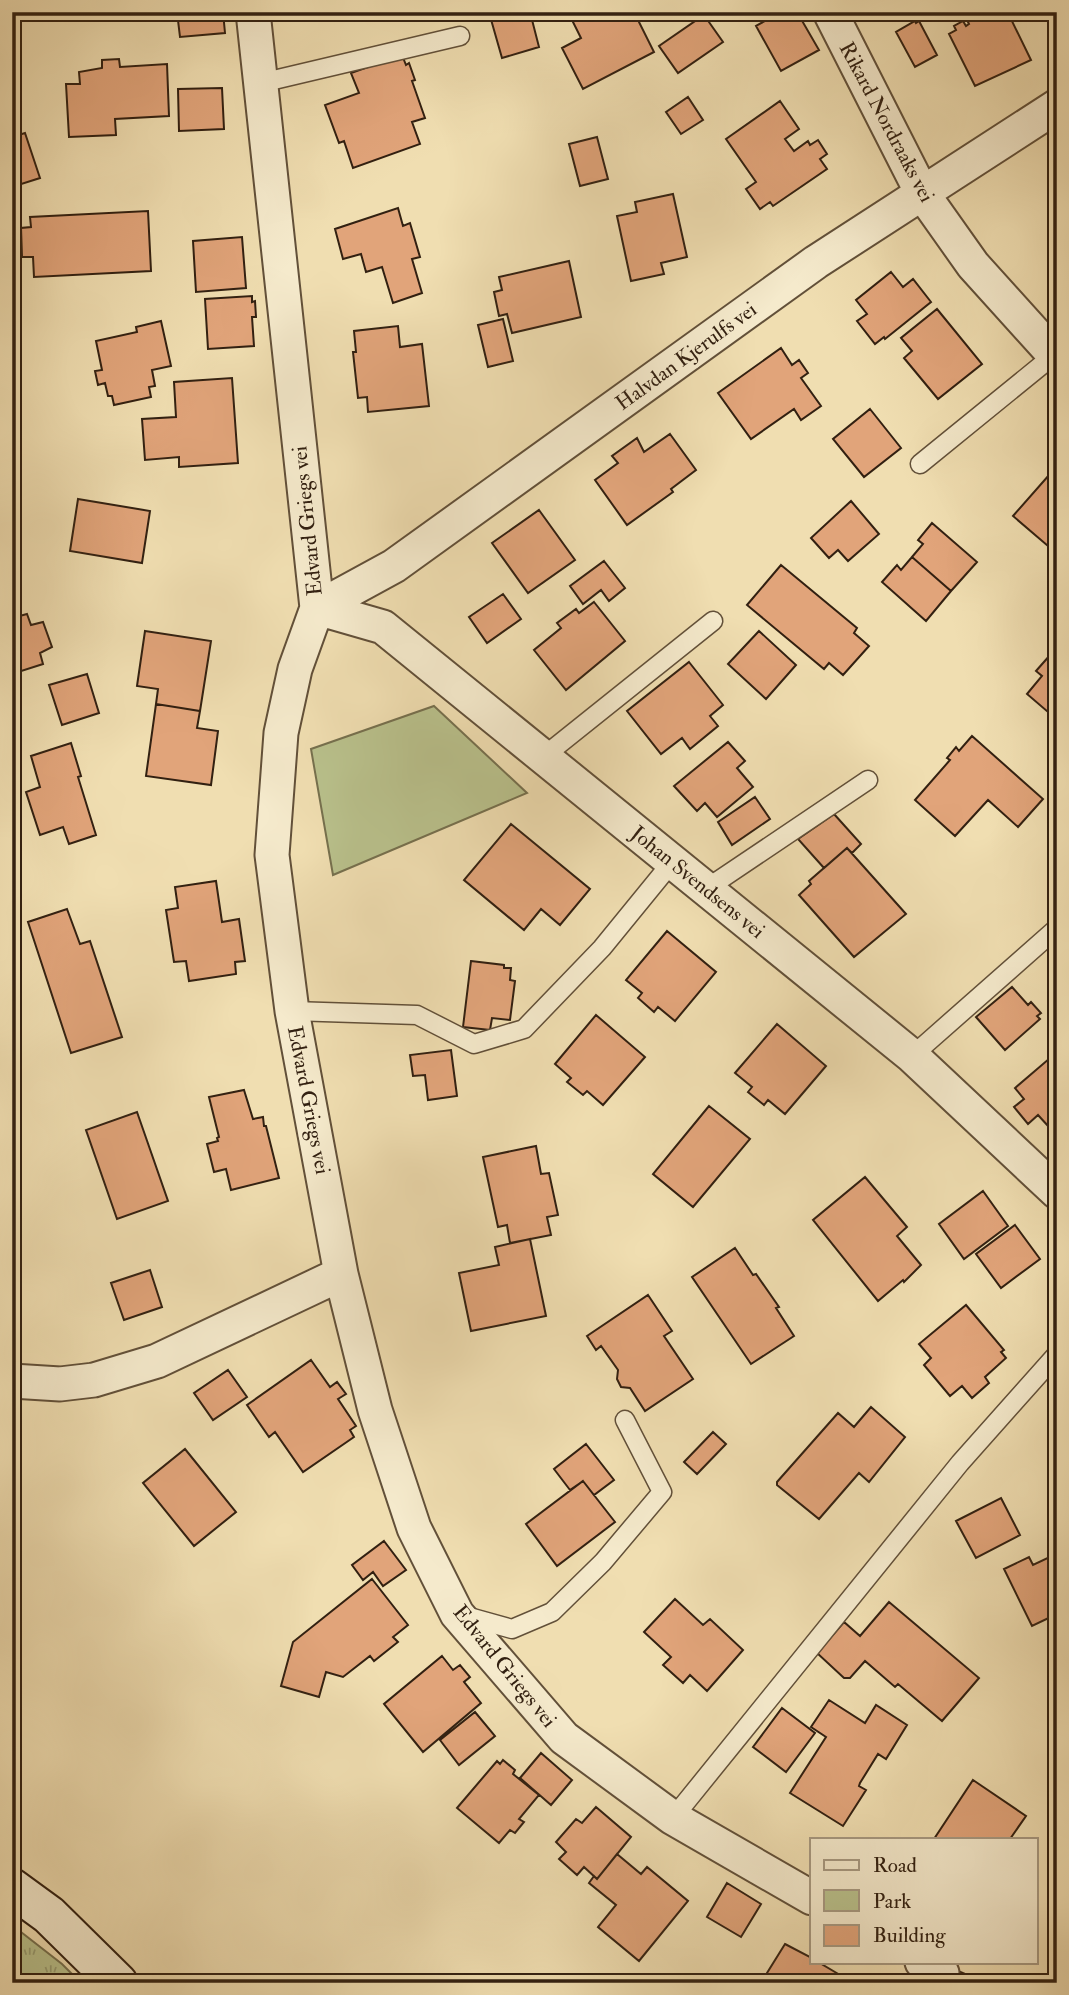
<svg xmlns="http://www.w3.org/2000/svg" width="1069" height="1995" font-family="'IM FELL Double Pica',serif">
<style>
.grass{fill:url(#grass-tufts);stroke:#76704e;stroke-width:2}
.park{fill:#b9c18c;stroke:#76704e;stroke-width:2}
.building{fill:#e1a47a;stroke:#322011;stroke-width:2}
.lines{fill:none;stroke-linecap:round;stroke-linejoin:round}
.service-casing{stroke:#625039;stroke-width:21}
.minor-casing{stroke:#625039;stroke-width:37}
.secondary-casing{stroke:#322011;stroke-width:42}
.service{stroke:#f5eacc;stroke-width:18}
.minor{stroke:#f5eacc;stroke-width:33}
.secondary{stroke:#f5eacc;stroke-width:38}
.labels{text-anchor:middle;stroke-width:7;stroke-linejoin:round;paint-order:stroke}
.street-label{font-size:21px;fill:#322011;stroke:#f5eacc}
</style>
<defs>
<pattern id="grass-tufts" width="24" height="20" patternUnits="userSpaceOnUse" patternTransform="scale(1.75)"><rect width="24" height="20" fill="#b9c18c"/><path d="M3 7l-1-3M5 7V3M7 7l1-3M15 17l-1-3M17 17v-4M19 17l1-3" fill="none" stroke="#979c71"/></pattern>
</defs>
<rect width="100%" height="100%" fill="#f0deb1"/>
<filter id="stains"><feTurbulence type="fractalNoise" baseFrequency=".00286" numOctaves="4"/><feColorMatrix values="0 0 0 0 .2 0 0 0 0 .09 0 0 0 0 .02 0 0 0 .5 -.17"/></filter>
<radialGradient id="worn" r=".72"><stop offset=".6" stop-color="#630" stop-opacity="0"/><stop offset="1" stop-color="#630" stop-opacity=".3"/></radialGradient>
<path class="grass" d="M12,1925l50,39 19,19h-69z"/>
<path class="park" d="M434,706l93,87 -194,82 -22,-126z"/>
<path class="building" d="M62,12h88l-87,9z
M177,12h46l2,21 -45,4z
M503,12h27l9,35 -37,11 -12,-42z
M568,12h66l20,40 -71,37 -21,-41 19,-10z
M781,12h16l22,38 -38,21 -25,-45z
M963,12h52l-6,3 22,45 -56,26 -26,-52 7,-4 -2,-4 9,-5 3,5 3,-2z
M704,15l19,27 -45,31 -19,-27z
M915,21l1,2 3,-2 18,34 -22,12 -19,-35z
M402,55l4,10 3,-2 6,17 -3,1 13,37 -13,4 8,22 -67,24 -9,-27 -5,2 -14,-38 34,-12 -8,-20z
M119,59l1,8 47,-3 2,52 -54,3 1,16 -47,2 -3,-53h14l-1,-12 23,-4v-8z
M222,88l2,41 -45,2 -1,-42z
M688,97l15,23 -22,14 -15,-22z
M780,101l19,28 -14,10 9,12 14,-10 2,4 8,-5 9,14 -7,5 7,10 -54,37 -3,-4 -10,7 -14,-20 10,-7 -30,-43z
M25,133l15,45 -28,9v-50z
M597,137l11,42 -28,7 -11,-42z
M673,194l14,63 -26,6 3,11 -33,7 -14,-65 20,-4 -2,-10z
M398,208l5,18 7,-3 10,34 -8,2 10,34 -29,10 -11,-36 -16,5 -5,-18 -18,5 -8,-30z
M148,211l3,60 -117,6 -1,-20h-11l-1,-29 10,-1 -1,-10z
M242,237l4,51 -50,4 -3,-51z
M569,261l12,56 -69,16 -5,-19 -8,2 -5,-24 8,-2 -3,-13z
M891,272l12,15 10,-8 18,23 -46,37 -1,-2 -9,7 -18,-23 10,-7 -11,-14z
M252,296v6l3,-1 1,16h-4l2,29 -46,3 -3,-50z
M937,309l45,55 -44,35 -34,-41 8,-7 -11,-13z
M503,319l10,42 -25,6 -10,-42z
M161,321l10,45 -19,4 3,16 -6,1 2,10 -37,8 -2,-9h-4l-3,-13 -7,2 -3,-14 7,-1 -6,-29 41,-9 -1,-5z
M398,326l2,21 22,-3 7,62 -61,6 -1,-15 -9,1 -5,-46h3l-2,-21z
M781,348l11,17 7,-5 9,13 -7,5 20,28 -20,14 -7,-11 -43,30 -33,-46z
M232,378l6,85 -59,4v-10l-34,3 -3,-41 34,-2 -2,-35z
M870,409l31,39 -37,29 -31,-38z
M670,434l26,36 -25,19 2,3 -46,33 -32,-45 23,-17 -6,-7 25,-18 7,14z
M1057,466v84l-2,2 -42,-36z
M78,499l72,12 -8,52 -72,-12z
M851,501l28,33 -31,27 -10,-11 -9,8 -18,-20z
M539,510l36,50 -47,33 -36,-50z
M932,523l45,39 -26,29 -39,-34 11,-13 -5,-4z
M912,557l39,34 -25,30 -44,-39 15,-17 4,5z
M604,561l21,27 -16,13 -8,-11 -18,14 -13,-18z
M781,565l76,63 -3,5 15,13 -26,29 -14,-12 -5,6 -77,-64z
M503,594l18,25 -34,24 -18,-26z
M594,602l31,39 -59,49 -32,-40 27,-22 -4,-5 19,-14 3,4z
M27,614l4,11 12,-3 9,25 -12,6 3,11 -31,10v-56z
M145,631l66,10 -11,70 -44,-7 2,-15 -21,-3z
M759,631l37,34 -30,34 -38,-35z
M1051,654l6,5 -2,59 -28,-24 15,-18 -6,-5z
M689,662l34,43 -13,11 8,10 -28,23 -8,-11 -21,16 -34,-43z
M87,674l12,39 -37,12 -13,-40z
M156,704l44,7 -3,17 21,3 -7,54 -65,-9z
M972,736l71,63 -25,28 -30,-27 -33,36 -40,-36 35,-40 -3,-2 9,-11 3,4z
M728,742l17,19 -8,7 16,19 -36,30 -12,-14 -8,8 -23,-25z
M71,743l10,33 -3,1 18,58 -27,9 -6,-17 -23,8 -14,-43 14,-5 -9,-31z
M755,797l15,22 -38,26 -14,-23z
M834,814l27,30 -9,9 -5,-5 -23,20 -26,-29z
M511,824l79,65 -30,36 -19,-16 -17,21 -60,-50z
M847,848l59,66 -52,43 -55,-62 12,-11 -2,-3z
M216,881l6,41 17,-3 6,42 -10,1 1,12 -47,7 -3,-20 -12,1 -8,-52 12,-2 -3,-21z
M67,909l13,35 10,-3 32,96 -51,16 -43,-131z
M667,931l49,41 -41,49 -17,-14 -4,5 -16,-14 4,-5 -16,-13z
M471,961l33,4v3h7l-1,12 5,1 -5,39 -18,-2 -2,12 -27,-3z
M1012,987l16,18 3,-3 10,11 -4,3 3,3 -35,31 -29,-33z
M596,1015l49,42 -42,48 -16,-14 -4,4 -16,-13 4,-4 -16,-14z
M777,1024l49,42 -41,48 -17,-14 -4,5 -16,-13 4,-5 -17,-14z
M451,1050l6,46 -29,4 -3,-25 -12,1 -3,-21z
M1057,1056v64l-8,7 -11,-12 -10,9 -14,-17 10,-8 -9,-11 35,-30 2,2z
M244,1090l9,29 10,-2 1,9h2l13,52 -48,12 -5,-21 -12,3 -7,-28 11,-3 -1,-3 2,-1 -10,-40z
M709,1106l41,33 -57,68 -40,-33z
M137,1112l31,89 -51,18 -31,-89z
M536,1146l5,28 8,-1 9,42 -11,2 4,18 -41,8 -3,-18 -9,2 -15,-70z
M865,1177l42,50 -10,9 24,29 -17,17 -1,-2 -25,21 -65,-81z
M983,1191l25,35 -44,33 -25,-35z
M1015,1225l25,34 -39,29 -25,-34z
M530,1239l16,77 -75,15 -12,-58 40,-8 -4,-18z
M735,1248l18,27 3,-1 23,33 -3,1 18,28 -43,28 -59,-87z
M150,1270l12,37 -38,13 -13,-37z
M648,1295l24,36 -8,5 29,43 -48,32 -15,-23 -9,-1 -4,-8 1,-9 -17,-24 -5,4 -9,-14z
M966,1305l38,45 -3,2 5,6 -21,19 4,6 -17,15 -10,-12 -12,10 -26,-31 7,-7 -12,-14z
M311,1360l19,27 7,-5 9,12 -8,5 18,27 -6,4 4,7 -51,35 -28,-40 -6,5 -22,-32z
M228,1370l19,27 -34,23 -19,-27z
M871,1407l34,30 -36,45 -10,-9 -40,46 -42,-34v-3l61,-69 16,14z
M713,1432l13,12 -29,30 -13,-12z
M586,1444l28,36 -20,15 -11,-14 -13,9 -16,-21z
M185,1449l51,63 -42,34 -51,-63z
M583,1481l32,41 -58,44 -31,-42z
M1001,1498l19,37 -44,23 -20,-37z
M384,1541l22,29 -23,16 -10,-14 -10,8 -11,-15z
M1054,1555l3,4v55l-25,12 -28,-57 25,-12 4,8z
M372,1579l36,46 -15,12 5,5 -24,19 -4,-5 -27,21 -17,-5 -7,25 -38,-11 12,-44z
M675,1599l28,26 7,-6 33,31 -36,41 -17,-16 -7,8 -20,-18 8,-8 -27,-25z
M889,1602l90,76 -37,43 -44,-37 -3,3 -30,-26 -15,17h-6l-27,-25 27,-31 16,14z
M442,1656l11,14 7,-5 10,12 -6,5 17,21 -58,49 -39,-48z
M829,1700l36,23 11,-18 31,20 -21,34 -8,-5 -18,29 -1,3 7,4 -23,36 -53,-33 36,-56 -15,-10z
M782,1708l33,25 -29,39 -33,-25z
M475,1712l20,24 -36,29 -19,-25z
M541,1753l31,27 -21,25 -31,-27z
M503,1760l12,10 -2,4 26,21 -20,24 5,3 -9,11 -5,-3 -11,13 -42,-35 40,-47 3,3z
M973,1780l53,36 -16,23h-76z
M596,1807l35,30 -34,42 -13,-12 -7,8 -18,-16 7,-7 -10,-10 20,-23 6,4z
M617,1854l24,20 6,-7 41,34 -49,60 -41,-34 18,-22 -27,-22 5,-7 3,3z
M727,1883l34,21 -20,33 -34,-20z
M785,1944l27,14v4h6l22,13 -5,8h-57l1,-2 -12,-8z
M958,1971l28,12h-33z"/>
<g class="lines">
<defs>
<path id="service" d="M261,83l199,-47
M920,464l134,-109
M543,757l170,-136
M706,889l162,-109
M292,1011l125,4 57,29 50,-15 78,-81 71,-87
M912,1056l145,-128
M462,1615l50,14 40,-17 51,-50 59,-70 -37,-72
M673,1818l287,-355 97,-109"/>
<path id="minor" d="M253,12l64,596 -22,61 -14,64 -9,122 20,156 49,263 34,136 39,118 43,86 107,124 109,80 139,80
M830,12l92,181 51,72 84,93
M317,608l66,19 529,429 145,136
M317,608l77,-42 422,-304 241,-156
M12,1381l48,3 34,-4 63,-19 184,-87
M922,1962l20,11"/>
<path id="secondary" d="M12,1888l37,27 69,68"/>
</defs>
<use href="#service" class="service-casing"/>
<use href="#minor" class="minor-casing"/>
<use href="#secondary" class="secondary-casing"/>
<use href="#service" class="service"/>
<use href="#minor" class="minor"/>
<use href="#secondary" class="secondary"/>
</g>
<g class="labels">
<g class="street-label">
<text transform="translate(887 122) rotate(62)" y="7">Rikard Nordraaks vei</text>
<text transform="translate(686 356) rotate(-36)" y="7">Halvdan Kjerulfs vei</text>
<text transform="translate(307 521) rotate(-96)" y="7">Edvard Griegs vei</text>
<text transform="translate(698 882) rotate(39)" y="7">Johan Svendsens vei</text>
<text transform="translate(309 1100) rotate(79)" y="7">Edvard Griegs vei</text>
<text transform="translate(505 1666) rotate(51)" y="7">Edvard Griegs vei</text>
</g>
</g>
<rect width="1069" height="1995" fill="none" stroke="#f0deb1" stroke-width="42"/>
<rect x="14" y="14" width="1041" height="1967" fill="none" stroke="#322011" stroke-width="3.5"/>
<rect x="21" y="21" width="1027" height="1953" fill="none" stroke="#322011" stroke-width="2"/>
<rect x="810" y="1838" width="228" height="126" fill="#f5eacc" stroke="#a79981" stroke-width="2"/>
<rect x="824" y="1860" width="35" height="10" fill="#f5eacc" stroke="#a79981" stroke-width="2"/>
<text x="873" y="1872" font-size="21" fill="#322011">Road</text>
<rect x="824" y="1890" width="35" height="21" fill="#b9c18c" stroke="#a79981" stroke-width="2"/>
<text x="873" y="1908" font-size="21" fill="#322011">Park</text>
<rect x="824" y="1925" width="35" height="21" fill="#e1a47a" stroke="#a79981" stroke-width="2"/>
<text x="873" y="1942" font-size="21" fill="#322011">Building</text>
<rect width="100%" height="100%" filter="url(#stains)"/>
<rect width="100%" height="100%" fill="url(#worn)"/>
</svg>
